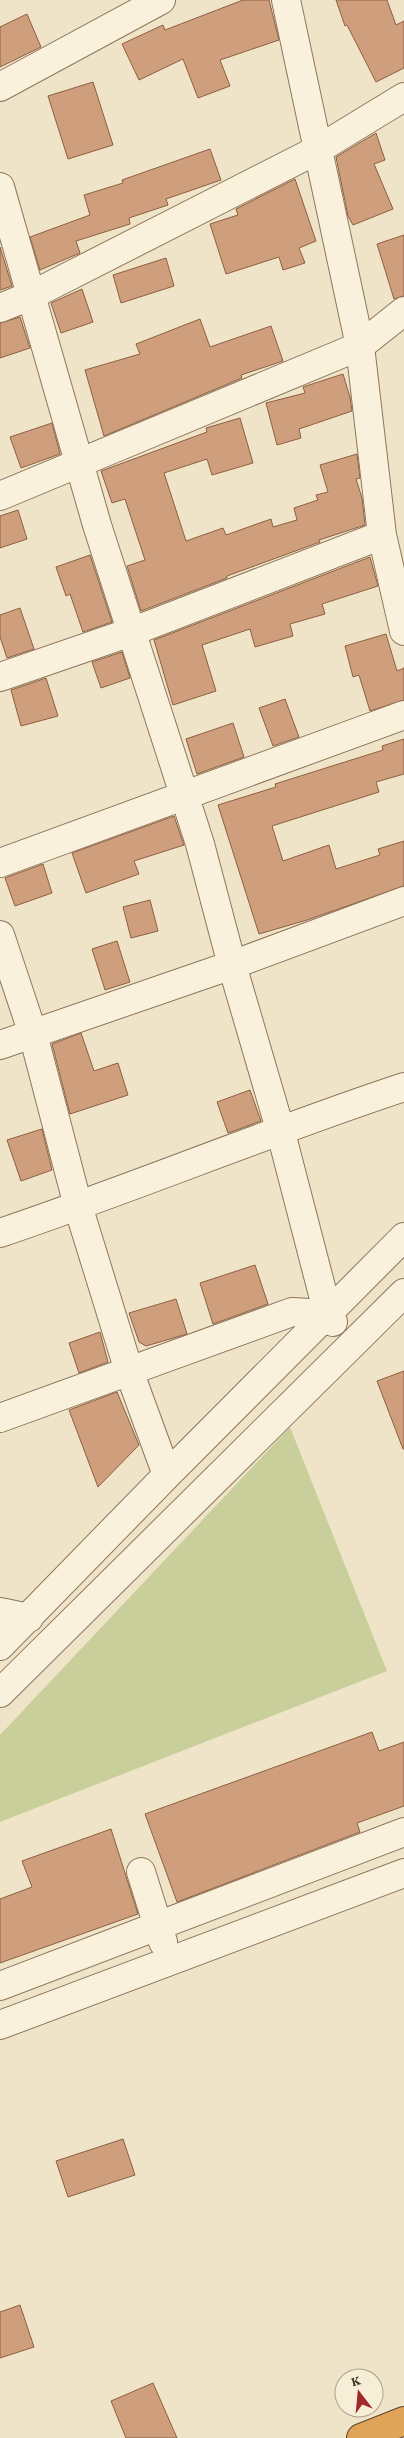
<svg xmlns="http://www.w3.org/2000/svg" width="404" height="2438" font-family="'Crimson Pro',serif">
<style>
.green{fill:#c9cf9b}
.building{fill:#cf9f7d;stroke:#8d5f41}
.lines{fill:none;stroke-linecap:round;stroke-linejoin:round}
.minor-casing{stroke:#8d765c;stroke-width:30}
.highway-casing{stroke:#5b4430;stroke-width:30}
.minor{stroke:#faf1dc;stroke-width:28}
.highway{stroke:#e0a458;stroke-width:28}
</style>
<rect width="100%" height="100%" fill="#f0e4c8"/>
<path class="green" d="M290,1427l97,244 -387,151v-87z"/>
<path class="building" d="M243,0h26l10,40 -59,20 10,26 -32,12 -15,-39 -44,21 -17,-36 41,-19 2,5z
M336,0h51l9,25 8,-4v47l-28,14 -29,-57 -2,1z
M27,14l14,33 -41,20v-40z
M93,82l20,63 -45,14 -20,-63z
M376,133l9,27 -11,4 19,45 -40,16 -5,-9 -12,-59z
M210,149l11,31 -55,19 2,6 -39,13 1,6 -54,17 4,12 -40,17 -10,-33 60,-22 -6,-20 39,-12 -1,-3z
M295,179l21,62 -17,7 6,15 -22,7 -4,-13 -53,17 -16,-50 28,-9 -2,-6z
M404,235v61l-10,3 -17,-55z
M0,247l12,39 -12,4z
M166,258l8,28 -53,17 -8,-28z
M82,289l11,33 -32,11 -10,-30z
M20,317l10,31 -30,10v-35z
M200,319l10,28 61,-21 12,35 -42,14 1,3 -138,58 -19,-66 55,-16 -4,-10z
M343,374l7,23 2,14 -53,18 2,9 -24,7 -11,-42 39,-10 -2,-6z
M240,418l13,45 -41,12 -5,-16 -43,14 22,68 37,-13 3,7 45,-16 2,8 24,-7 -3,-12 24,-8 -2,-5 12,-3 -8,-27 37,-11 3,24 -4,1 6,19 3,27 -46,15 1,2 -93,34v2l-86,33 -14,-45 18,-6 -20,-61 -13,4 -11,-32 106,-39 -1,-4z
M52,423l8,31 -39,14 -11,-31z
M18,510l9,29 -27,9v-32z
M90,555l22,67 -29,10 -13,-38 -4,2 -10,-29z
M370,557l8,29 -56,18 3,10 -35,10 3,12 -38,11 -5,-18 -48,16 14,46 -43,14 -19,-65z
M20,608l14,41 -27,9 -7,-21v-22z
M386,634l11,37 7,-3v32l-34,11 -11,-36 -6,2 -8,-31z
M122,652l8,26 -29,10 -9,-26z
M46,678l12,38 -37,10 -10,-36z
M285,699l14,38 -26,9 -14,-38z
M233,723l11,34 -47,17 -11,-35z
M404,739v35l-28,8 3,10 -107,34 11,35 46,-16 7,24 44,-14 -2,-6 26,-8v45l-97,34 -48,14 -41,-129 58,-18 -1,-3 108,-34 -1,-4z
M174,816l10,29 -50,16 5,13 -53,19 -14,-40z
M43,864l9,29 -37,13 -10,-28z
M150,900l8,31 -27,7 -8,-31z
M117,941l13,41 -25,8 -13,-41z
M81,1033l13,38 24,-8 10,32 -58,19 -18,-70z
M250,1090l11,31 -33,12 -11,-31z
M42,1129l10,41 -31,11 -14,-41z
M255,1265l13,39 -55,20 -13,-41z
M176,1299l11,35 -41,12 -7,-4 -10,-29z
M100,1332l8,30 -29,11 -10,-30z
M404,1371v78h-1l-26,-68z
M117,1392l22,53 -41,42 -29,-77z
M372,1732l7,19 25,-9v64l-47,17 3,9 -183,70 -32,-88z
M111,1829l27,85 -138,49v-64l32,-12 -10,-26z
M123,2139l12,36 -67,22 -12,-36z
M20,2305l14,42 -34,11v-46z
M153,2383l24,55h-51l-15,-37z"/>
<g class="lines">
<defs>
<path id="minor" d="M286,0l74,346 22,189 22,96
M0,87l161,-87
M0,187l97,338 103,319 32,121 48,164 48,185
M0,308l32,-13 285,-145 87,-53
M0,496l360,-150 44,-35
M0,677l131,-45 251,-97
M0,863l404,-148
M0,935l33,99 45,172 51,165 38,104
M0,1045l232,-80 172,-64
M0,1233c136,-46 268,-101 404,-146
M0,1418l292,-106 36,2 5,8
M0,1612l29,6
M0,1646l167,-171 237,-238
M0,1693l404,-400
M141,1872l22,70
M0,1986l404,-154
M0,2025l404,-152"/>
<path id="highway" d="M361,2438l43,-17"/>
</defs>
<use href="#minor" class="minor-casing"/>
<use href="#highway" class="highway-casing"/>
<use href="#minor" class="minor"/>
<use href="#highway" class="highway"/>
</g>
<g transform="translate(359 2393) rotate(344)"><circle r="24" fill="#f7eed8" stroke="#ada18e"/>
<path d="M0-4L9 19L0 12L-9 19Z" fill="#9e2a2b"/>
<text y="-8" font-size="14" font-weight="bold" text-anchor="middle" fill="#3d2e20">K</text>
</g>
</svg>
